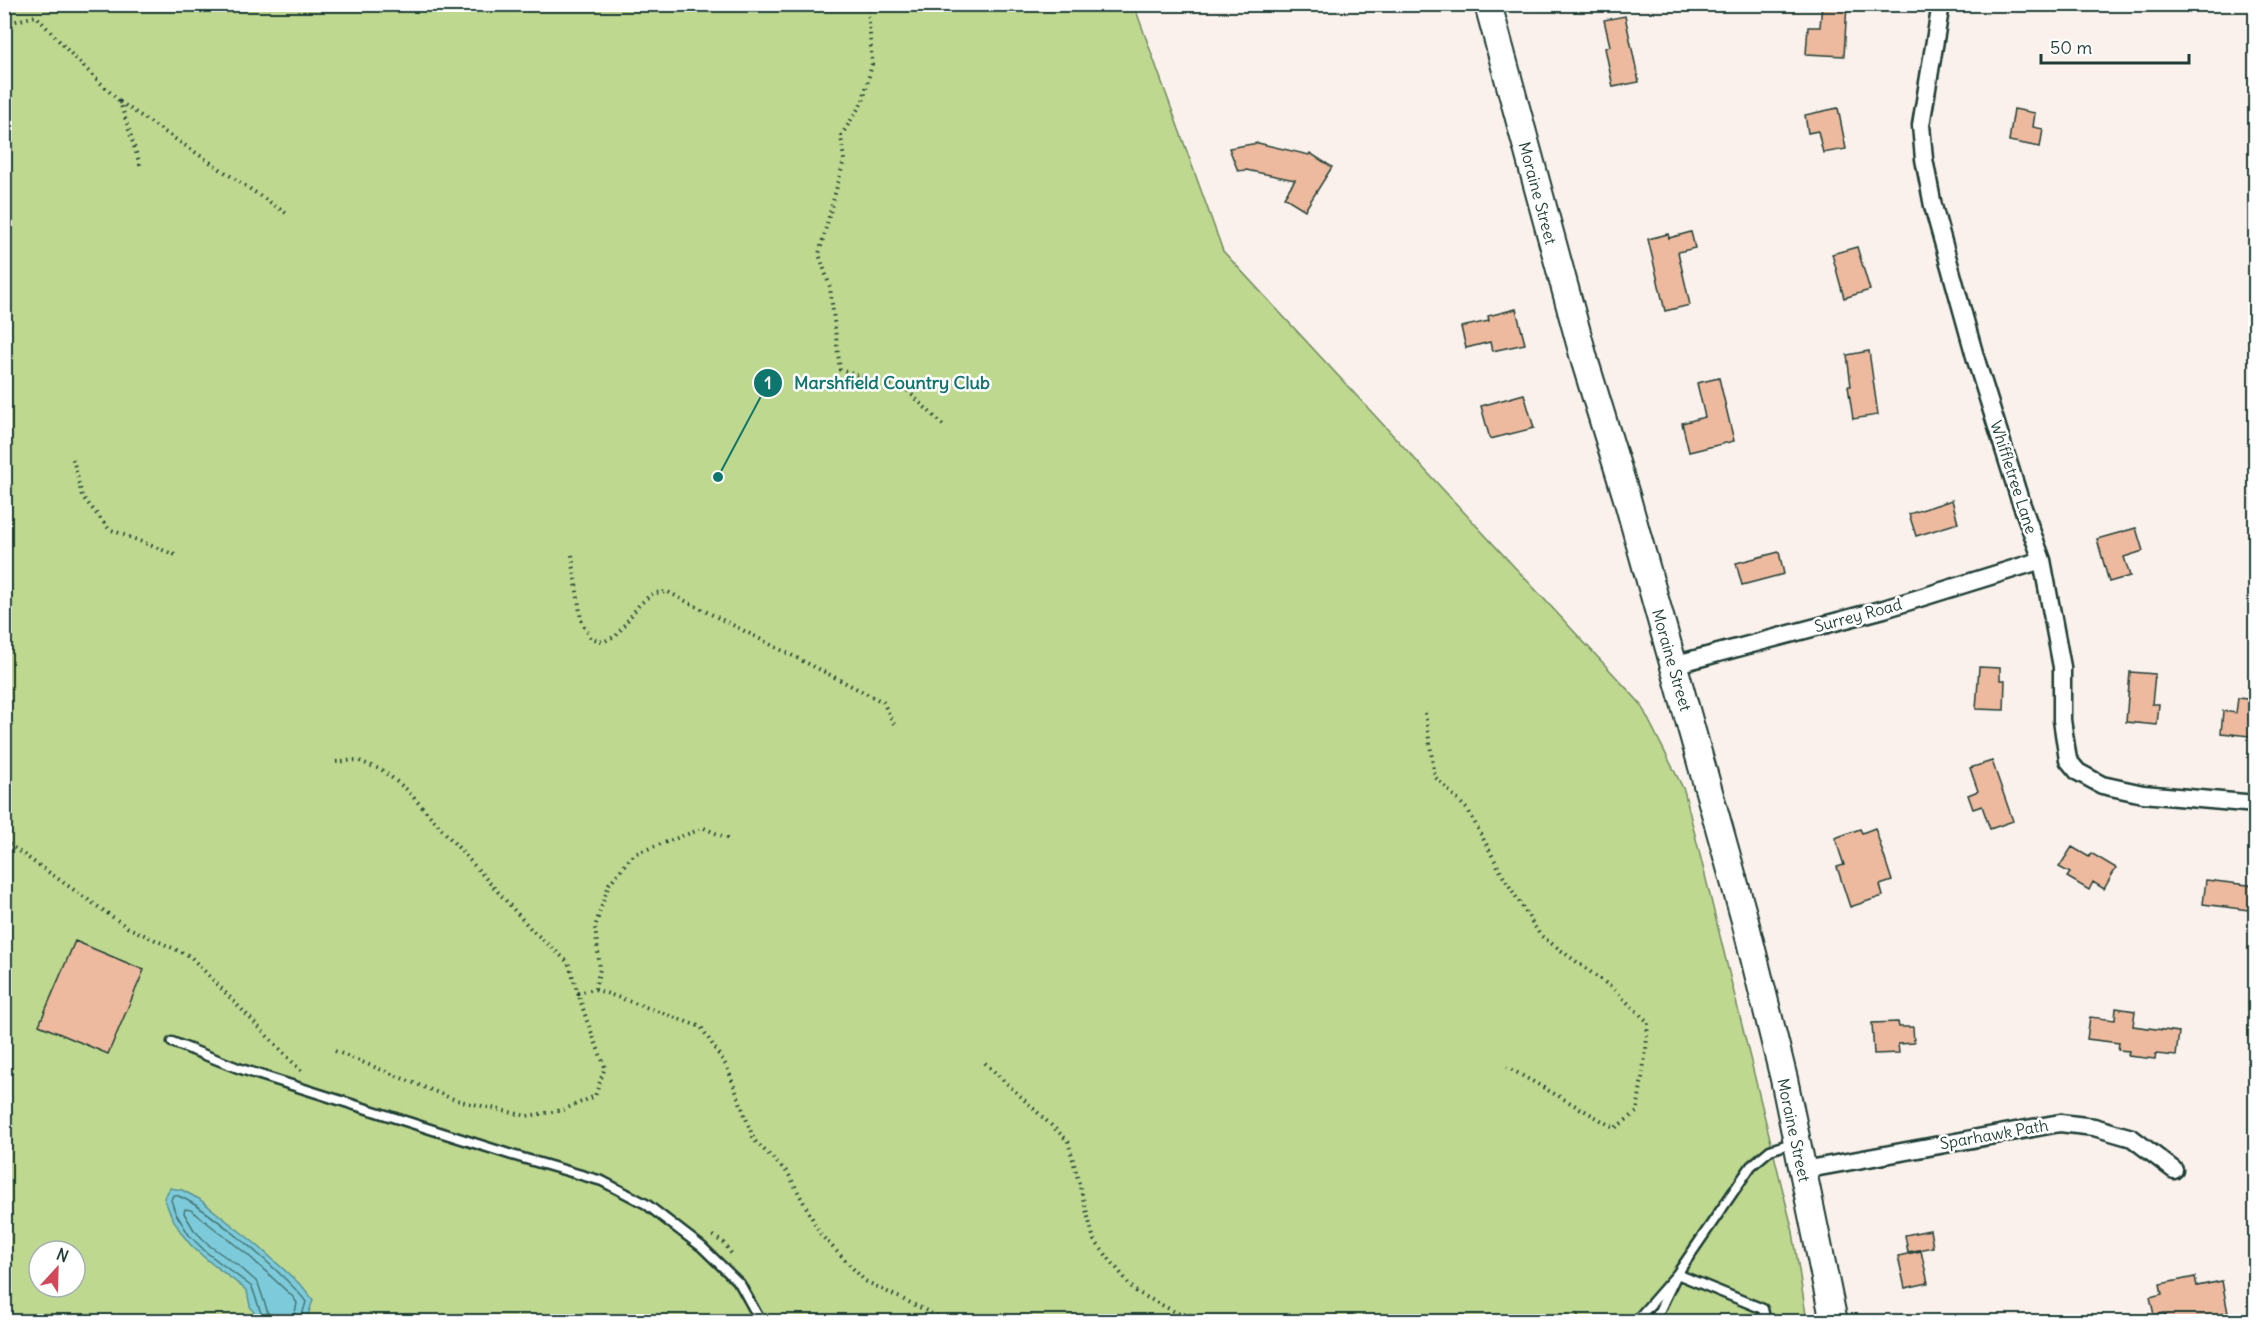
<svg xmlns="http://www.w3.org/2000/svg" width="2260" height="1326" font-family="Delius,sans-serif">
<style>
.green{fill:#bfd88f;stroke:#6f8a62;stroke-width:1.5;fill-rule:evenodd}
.water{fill:#7dcbda;stroke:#579298;stroke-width:1.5}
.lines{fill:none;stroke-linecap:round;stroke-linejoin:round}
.shore{stroke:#457676;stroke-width:1.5}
.building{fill:#edba9f;stroke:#1f3d34;stroke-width:1.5}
.service-casing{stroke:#1f3d34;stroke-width:13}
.minor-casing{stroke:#1f3d34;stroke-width:21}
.primary-casing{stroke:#1f3d34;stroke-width:30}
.path{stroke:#1f3d34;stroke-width:4;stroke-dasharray:1.5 4.5;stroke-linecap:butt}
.service{stroke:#fff;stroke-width:8}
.minor{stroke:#fff;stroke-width:16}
.primary{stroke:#fff;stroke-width:26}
.labels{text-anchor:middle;stroke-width:5;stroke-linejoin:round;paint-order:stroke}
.street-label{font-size:16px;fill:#1f3d34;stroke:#fff}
.leader{fill:none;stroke:#0f766e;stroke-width:2}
.callout-dot{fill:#0f766e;stroke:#fff;stroke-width:2}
.mark-label{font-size:18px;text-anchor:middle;font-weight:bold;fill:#fff}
.callout-label{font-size:18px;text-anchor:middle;font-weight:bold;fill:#0f766e;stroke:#fff;stroke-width:5;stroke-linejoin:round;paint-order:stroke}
</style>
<rect width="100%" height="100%" fill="#fbf1ec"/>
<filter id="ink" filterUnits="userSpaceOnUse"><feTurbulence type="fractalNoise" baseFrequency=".0167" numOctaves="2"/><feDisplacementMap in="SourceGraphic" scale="12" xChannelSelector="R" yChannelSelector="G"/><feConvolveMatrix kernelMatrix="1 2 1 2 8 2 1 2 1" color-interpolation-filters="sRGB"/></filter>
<g filter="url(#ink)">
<path class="green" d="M5,4l1129,1 89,246 417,452 44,87 109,442 14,89 -1802,1zM39,1251h36v36h-36z"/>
<path class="water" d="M170,1188l12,2 17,9 58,46 46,42 10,13 -7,21h-47l-9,-15 -3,-15c-39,-33 -64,-40 -83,-93z"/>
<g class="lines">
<path class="shore" d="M264,1322l-12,-35 -46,-35 -17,-17 -14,-23 -4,-12 2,-5c21,0 120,86 133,107l-6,20
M271,1322l-13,-39 -18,-16 -30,-21 -16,-16 -10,-17 1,-4 6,1 57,45 45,42 4,6 -4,19"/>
</g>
<path class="building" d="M1822,4h25l-3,52 -38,-2 2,-27h12z
M1625,16l14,66 -26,5 -8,-39 5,-2 -6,-26z
M1838,108l8,41 -23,4 -5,-22 -10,2 -3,-18z
M2014,109l21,4 -2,14 10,2 -3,18 -31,-6z
M1258,143l51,12 1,-2 22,14 -27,43 -21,-13 11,-17 -49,-10 -8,1 -9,-23z
M1691,232l4,16 -17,4 12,53 -25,6 -17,-72 20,-5 1,4z
M1857,247l13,43 -26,8 -12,-44z
M1516,309l9,35 -33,7 -2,-9 -24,6 -5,-21 28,-6 -1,-5z
M1869,351l9,64 -25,4 -5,-33h3l-4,-31z
M1719,378l15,63 -45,11 -7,-29 23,-6 -8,-34z
M1524,394l10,34 -44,11 -9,-33z
M1952,500l6,23 -42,13 -7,-22z
M2136,528l7,23 -19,6 6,19 -21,6 -12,-43z
M1779,552l5,22 -42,11 -6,-22z
M1979,667l21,1v12h5l-1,30 -28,-1z
M2130,672l25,2 -3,30h7l-2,21 -31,-3z
M2238,698l18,2v32l-5,-1 -1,5 -29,-3 2,-22 13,2z
M1992,761l21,60 -23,8 -8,-23 -9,3 -5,-14 10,-4 -8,-23z
M1875,828l17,53 -12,4 3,11 -33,11 -13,-40 7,-2 -9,-27 25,-9 2,4z
M2072,847l17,10 2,-4 25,15 -12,21 -11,-7 -4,8 -22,-13 3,-4 -11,-6z
M2206,880l50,6v25l-53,-7z
M75,941l69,29 -36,84 -69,-29z
M2116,1008l19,3 -2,15 46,6 -3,24 -20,-2 -1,5 -27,-3 1,-5 -11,-1 1,-7 -32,-4 3,-22 25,3z
M1898,1022l1,5h14l1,16 -16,1 1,9 -25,1 -2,-31z
M1930,1230l3,17 -25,5 -3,-17z
M1921,1251l7,32 -23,5 -7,-32z
M2195,1277l2,9 25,-5 6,32 -46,9h-16l-1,-9 -11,2 -4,-18 12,-3 -2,-10z"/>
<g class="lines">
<defs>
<path id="service" d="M172,1042l66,26 274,87 90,26 44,23 56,43 38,37 21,38
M1635,1322l42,-48 74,-108 19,-16 25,-8
M1654,1322l23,-48 86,35 3,13"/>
<path id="minor" d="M1941,4l-20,121 3,34 9,47 43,154 43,137 23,63 20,107v53l6,40 10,12 24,13 41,9 113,10
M1673,665l211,-56 158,-49
M1803,1170l257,-47 34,4 38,11 42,32"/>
<path id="primary" d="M1488,4l97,358 41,133 118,422 40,162 50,243"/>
</defs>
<use href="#service" class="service-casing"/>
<use href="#minor" class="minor-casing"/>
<use href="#primary" class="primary-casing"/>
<path class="path" d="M868,4l4,60 -9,37 -22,35 3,24 -25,94 11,33 10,83 67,20 36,35
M4,24l32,-8 39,42 45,44
M140,165l-20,-63 169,113
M73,459l9,37 27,33 69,27
M572,555l9,65 10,18 12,4 13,-6 23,-31 14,-12 15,-1 215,110 11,22
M1425,713l10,64 33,33 35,66 37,59 71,52 37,35 -2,28 -9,62 -22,16 -108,-61
M336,762l21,-2 25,10 24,19 126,141 36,32 10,31 17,-4 5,-20 -5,-42 14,-43 25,-30 70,-26 25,11
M4,841l123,86 63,29 114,118
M595,989l106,38 26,40 27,73 34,33 33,62 44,46 85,41
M335,1051l121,49 71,16 36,-6 32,-14 10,-29 -18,-46 -9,-28
M985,1063l83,78 26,99 41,51 42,22 45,7h54l2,2
M713,1236l11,7 9,13
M1437,1322l21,-6 26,6
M1567,1322l14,-9"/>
<use href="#service" class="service"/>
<use href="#minor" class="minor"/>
<use href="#primary" class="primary"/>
</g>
</g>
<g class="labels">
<g class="street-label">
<text transform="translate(1538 193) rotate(75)" y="6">Moraine Street</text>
<text transform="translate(2014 477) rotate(72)" y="6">Whiffletree Lane</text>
<text transform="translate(1858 615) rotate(-15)" y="6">Surrey Road</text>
<text transform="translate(1672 660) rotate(74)" y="6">Moraine Street</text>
<text transform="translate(1794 1130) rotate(78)" y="6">Moraine Street</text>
<text transform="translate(1994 1134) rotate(-10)" y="6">Sparhawk Path</text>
</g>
</g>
<path class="leader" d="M718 477L768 383"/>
<g class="callout-dot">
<circle cx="718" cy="477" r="6"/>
<circle cx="768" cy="383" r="15"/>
</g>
<g class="mark-label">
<text x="768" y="389">1</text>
</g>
<g class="callout-label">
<text x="892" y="389">Marshfield Country Club</text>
</g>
<rect width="2260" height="1326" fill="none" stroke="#fff" stroke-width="24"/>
<rect x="12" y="12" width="2236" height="1302" fill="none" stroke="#1f3d34" stroke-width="2" filter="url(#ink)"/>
<g transform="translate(57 1269) rotate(22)"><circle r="28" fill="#ffffff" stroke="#a5b1ae" stroke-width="1.5"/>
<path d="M0-4.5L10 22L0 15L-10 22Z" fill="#d1495b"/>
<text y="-9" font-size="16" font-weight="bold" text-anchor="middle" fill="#1f3d34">N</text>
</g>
<path d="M2041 54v9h148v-9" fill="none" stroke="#1f3d34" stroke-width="3"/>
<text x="2050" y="54" font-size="18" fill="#1f3d34" stroke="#ffffff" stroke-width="4.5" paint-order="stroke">50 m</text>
</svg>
